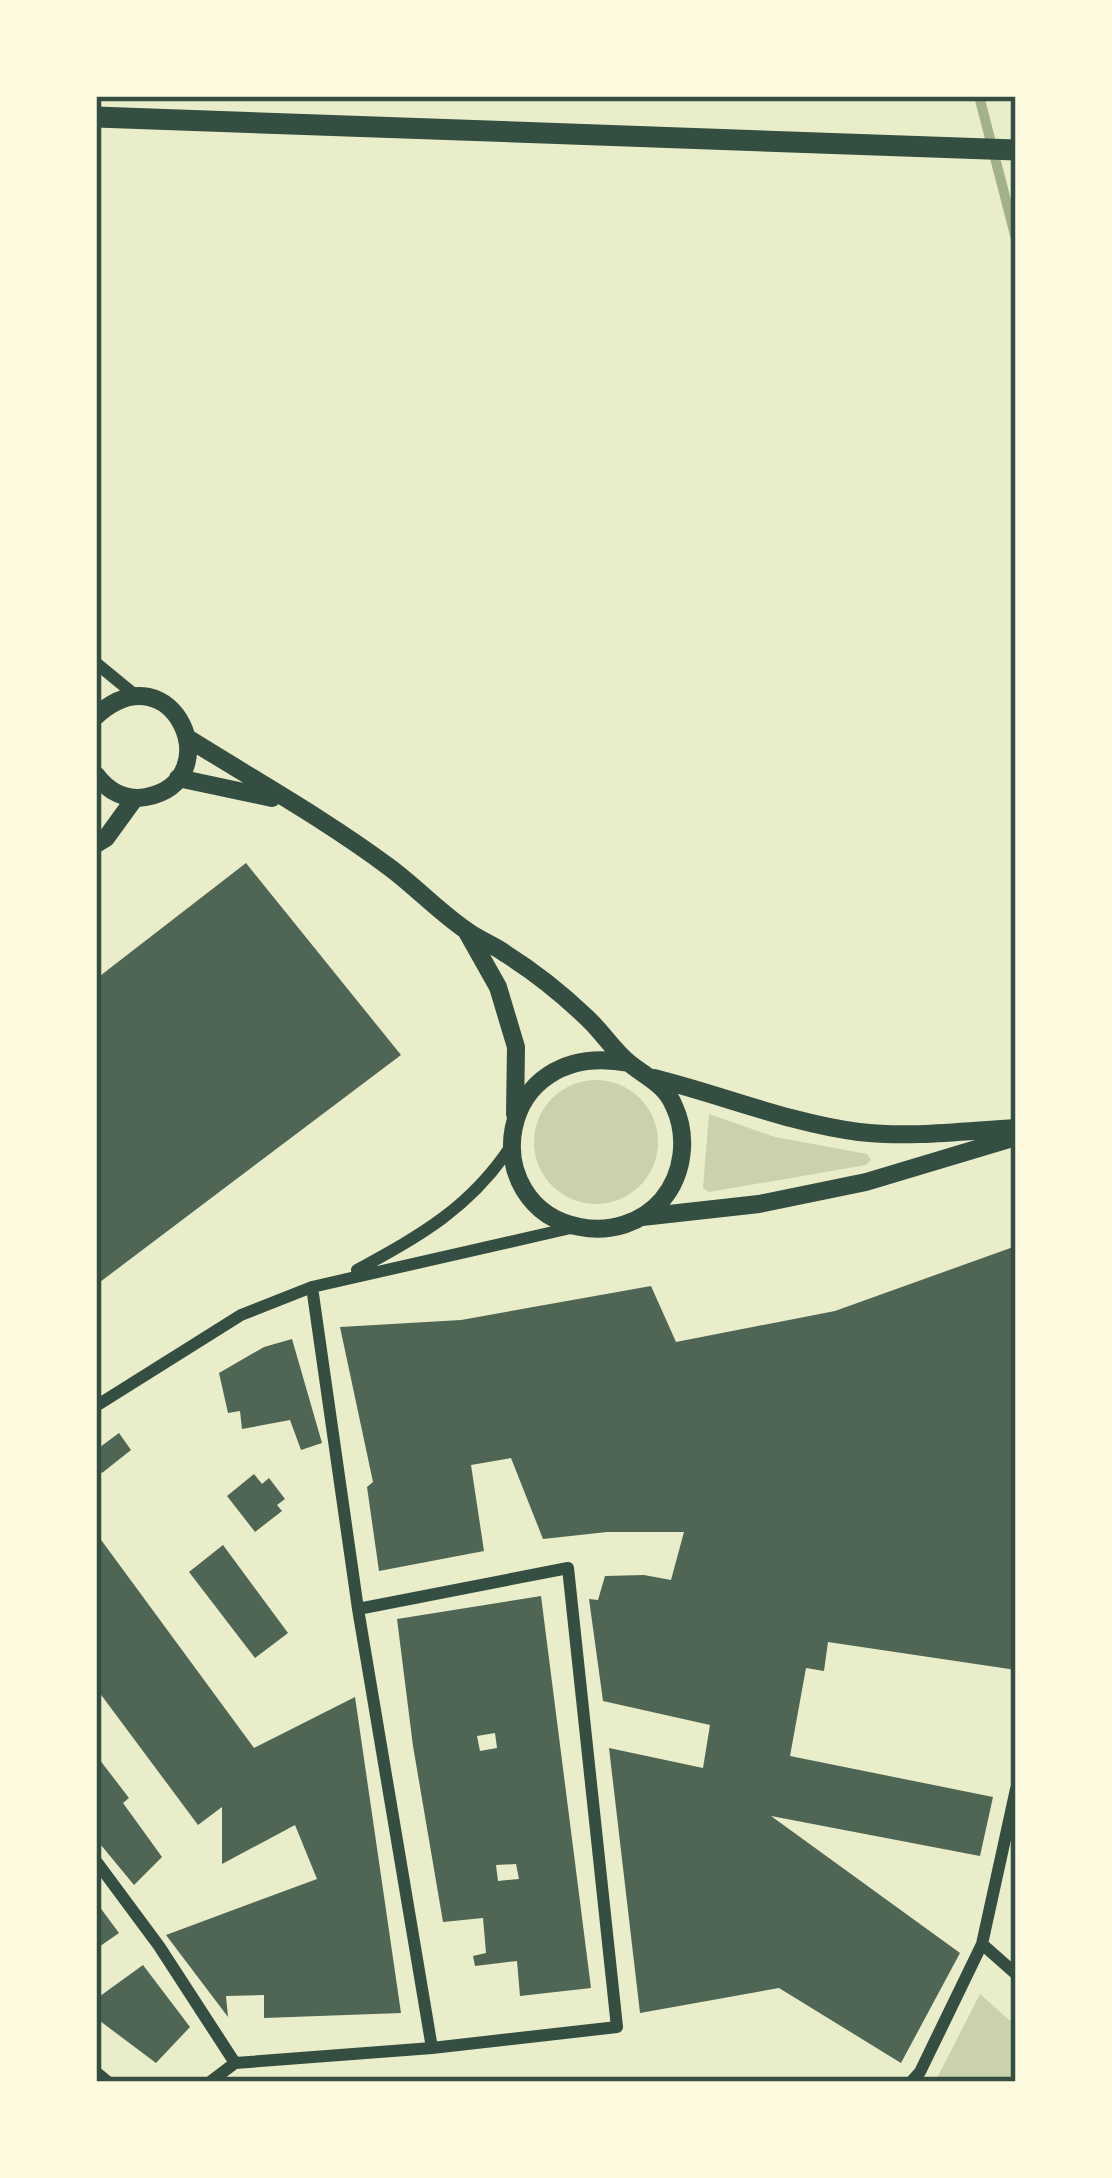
<svg xmlns="http://www.w3.org/2000/svg" width="1112" height="2178" font-family="Inter,sans-serif">
<style>
.green{fill:#cad2ad}
.lines{fill:none;stroke-linecap:round;stroke-linejoin:round}
.stream{stroke:#a3b18a;stroke-width:10}
.building{fill:#4f6655;fill-rule:evenodd}
.minor{stroke:#344e41;stroke-width:12}
.tertiary{stroke:#344e41;stroke-width:18}
.primary{stroke:#344e41;stroke-width:21}
.neatline{fill:none;stroke:#344e41;stroke-width:4.5}
</style>
<rect width="100%" height="100%" fill="#e9edc9"/>
<path class="green" d="M534 1142a62 62 0 1 1 124 0a62 62 0 1 1-124 0Z
M709,1114l66,23 92,17 4,6 -5,5 -157,27 -6,-4z
M980,1994l36,32v56h-81z"/>
<g class="lines">
<path class="stream" d="M979,96l37,143"/>
</g>
<path class="building" d="M246,863l155,192 -305,230v-306z
M1016,1246v424l-188,-28 -4,29 -18,-3 -16,88 203,41 -13,59 -209,-40 189,137 -59,110 -122,-75 -139,25 -31,-265 94,20 7,-43 -107,-24 -14,-102 9,1 7,-24 39,-1 27,5 13,-48h-77l-64,7 -32,-81 -40,7 13,86 -105,20 -12,-84 6,-5 -33,-155 121,-7 190,-34 25,56 159,-31z
M292,1339l30,104 -21,7 -11,-30 -48,9 -2,-18 -12,2 -9,-40 45,-26z
M119,1433l12,17 -29,23 -6,-7v-16z
M254,1474l8,10 7,-6 16,21 -8,6 5,6 -27,21 -28,-36z
M96,1533l158,215 101,-51 46,316 -137,5v-23l-38,1 2,21 -62,-82 151,-56 -22,-54 -73,39v-57l-24,18 -102,-137z
M223,1545l65,88 -33,25 -66,-86z
M541,1596l50,392 -71,8 -3,-35 -42,5 -2,-10 13,-3 -3,-35 -40,4 -30,-176 -16,-127zM495,1733l2,15 -17,3 -3,-15zM516,1864l3,15 -21,2 -2,-16z
M96,1755l33,43 -6,5 39,54 -28,28 -38,-46z
M96,1902l23,31 -23,16z
M143,1965l47,62 -34,36 -60,-45v-19z"/>
<g class="lines">
<path class="minor" d="M96,663l39,32
M357,1270c64,-35 113,-62 154,-124
M312,1287l46,322 74,439
M96,1406l145,-91 71,-28 263,-60
M96,1861l63,85 76,117 -25,19
M982,1944l34,30
M235,2063l197,-15 185,-21 -49,-459 -210,41
M96,2072l12,10
M911,2082l9,-10 62,-128 34,-155"/>
<path class="tertiary" d="M96,716c77,-70 135,65 50,81 -21,4 -38,-6 -50,-22
M189,739c67,42 137,81 200,128 27,20 50,45 78,64 12,9 27,14 39,23 27,17 56,40 79,62 16,14 27,33 44,47 17,14 36,21 45,43 14,30 10,68 -12,94 -20,23 -52,33 -82,27 -106,-20 -87,-190 49,-164
M178,778l94,20
M96,844l10,-6 29,-40
M467,932l31,55 18,60 -1,67
M654,1078c68,17 135,45 205,54 52,6 105,-1 157,-4
M642,1217l117,-13 107,-22 150,-45"/>
<path class="primary" d="M96,117l920,33"/>
</g>
<rect width="1112" height="2178" fill="none" stroke="#fefae0" stroke-width="198"/>
<rect x="99" y="99" width="914" height="1980" class="neatline"/>
</svg>
